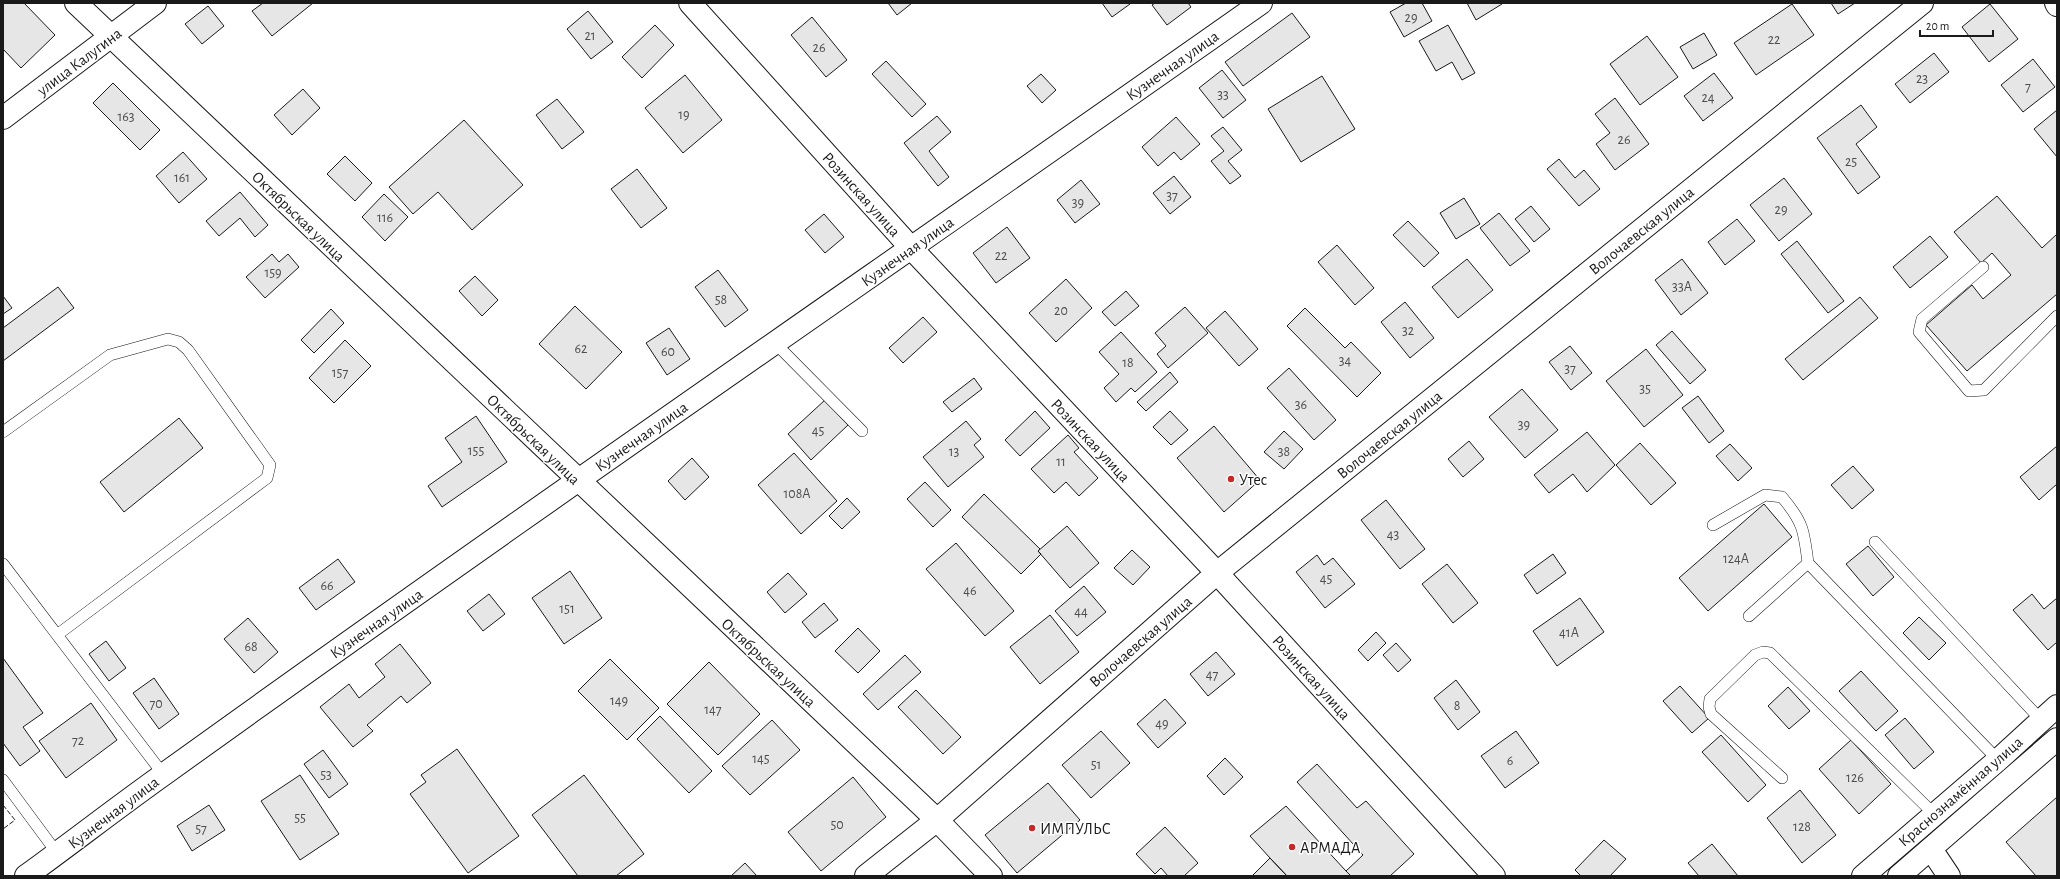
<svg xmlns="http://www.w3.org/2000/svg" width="2060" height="879" font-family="'Alegreya Sans',sans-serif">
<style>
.building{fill:#e6e6e6;stroke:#1a1a1a}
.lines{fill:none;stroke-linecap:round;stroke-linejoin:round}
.lane-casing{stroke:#1a1a1a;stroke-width:12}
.street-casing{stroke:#1a1a1a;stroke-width:24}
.highway-casing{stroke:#1a1a1a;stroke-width:24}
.lane{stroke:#fff;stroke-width:11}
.street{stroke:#fff;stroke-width:22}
.highway{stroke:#fff;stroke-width:22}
.fence{stroke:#1a1a1a;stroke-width:1;stroke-dasharray:5 2;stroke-linecap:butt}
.poi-dot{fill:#c62828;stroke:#fff;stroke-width:1.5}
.labels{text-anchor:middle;stroke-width:3;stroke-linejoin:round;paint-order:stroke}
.number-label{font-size:14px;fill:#4d4d4d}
.street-label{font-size:16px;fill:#1a1a1a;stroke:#fff}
.poi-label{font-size:16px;fill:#1a1a1a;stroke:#fff;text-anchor:start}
</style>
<rect width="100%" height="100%" fill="#fff"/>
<path class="building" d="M3,3h21l31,32 -34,33 -18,-19z
M263,3h50l-41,33 -20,-25z
M888,3h24l-15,12z
M1102,3h27l1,1 -18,13z
M1155,3h33l3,4 -24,18 -15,-20z
M1406,3h16l10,18 -28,16 -14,-25z
M1467,3h35v1l-26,16z
M1831,3h24l-17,11z
M1792,4l22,31 -58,40 -22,-32z
M1990,4l28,35 -29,23 -27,-35z
M208,6l16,20 -22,18 -17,-20z
M588,11l25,31 -22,17 -24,-30z
M1292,13l18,24 -67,49 -18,-24z
M812,17l35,43 -21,17 -35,-42z
M655,25l19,20 -32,33 -20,-21z
M1448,25l27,48 -13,7 -10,-18 -16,9 -17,-30z
M1704,33l13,22 -24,14 -13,-22z
M1647,36l31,41 -38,28 -30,-41z
M1934,53l15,19 -39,31 -15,-19z
M2033,59l22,28 -32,25 -22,-27z
M886,61l40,43 -14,13 -40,-43z
M1222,70l24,30 -23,18 -24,-30z
M1714,73l19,25 -30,23 -19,-25z
M1041,74l15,16 -14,13 -15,-17z
M685,75l37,45 -39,33 -38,-45z
M1322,76l33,53 -54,33 -33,-53z
M113,83l47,47 -20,20 -47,-47z
M303,89l17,19 -28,27 -18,-20z
M1615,98l34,46 -34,26 -19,-26 14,-11 -15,-19z
M557,99l27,33 -22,17 -26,-34z
M1861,105l16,22 -21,17 24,33 -22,17 -41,-56z
M2057,110v47l-23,-28z
M937,116l14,16 -22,19 20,26 -11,9 -34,-43z
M1176,117l24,27 -19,16 -7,-8 -16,14 -16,-19z
M464,120l59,65 -51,45 -34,-38 -25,22 -24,-27z
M1223,127l19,23 -14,11 13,15 -11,8 -19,-23 13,-10 -13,-15z
M183,152l24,27 -28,24 -23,-27z
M345,156l27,27 -17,18 -28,-27z
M1559,159l16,19 9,-8 16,19 -21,17 -32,-37z
M637,169l30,39 -26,20 -30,-39z
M1174,176l17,21 -21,17 -17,-21z
M1784,178l28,36 -33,27 -29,-36z
M1081,180l19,24 -25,19 -18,-23z
M240,192l28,33 -13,12 -15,-19 -21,18 -13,-15z
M384,194l24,23 -23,24 -23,-24z
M1997,196l45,52 15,-14v60l-90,77 -41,-46 46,-40 11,14 28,-24 -19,-22 -11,10 -27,-31z
M1464,198l16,26 -24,15 -16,-26z
M1531,206l19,23 -16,13 -19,-23z
M1499,213l31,38 -20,15 -30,-38z
M824,214l20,23 -19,16 -20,-23z
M1737,219l18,22 -30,24 -17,-23z
M1408,221l31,32 -15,14 -31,-32z
M1007,227l23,31 -34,25 -23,-30z
M1930,236l18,21 -38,31 -17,-21z
M1797,241l47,60 -16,12 -47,-59z
M1337,245l37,43 -19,17 -37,-43z
M272,254l7,8 9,-8 11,13 -34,31 -19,-21z
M1467,259l26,31 -35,28 -26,-31z
M1682,259l26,34 -27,22 -26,-35z
M718,270l30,40 -23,17 -30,-40z
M475,276l23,24 -16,16 -23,-25z
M1066,279l26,29 -36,34 -27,-29z
M58,287l16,21 -71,53v-33z
M1126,291l13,15 -24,20 -13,-14z
M3,296l9,12 -9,6z
M1860,297l18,21 -75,62 -18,-21z
M1405,302l29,36 -24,20 -29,-36z
M575,306l47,46 -36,37 -47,-45z
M1185,307l23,26 -40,35 -11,-14 9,-8 -11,-13z
M1305,308l40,40 6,-6 30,31 -24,24 -70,-71z
M331,309l13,14 -30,30 -13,-13z
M1225,311l33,38 -19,17 -33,-38z
M923,317l14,15 -34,31 -14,-15z
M669,328l21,31 -23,16 -21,-32z
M1672,331l34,39 -16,14 -34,-39z
M1121,332l36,40 -22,20 -4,-4 -15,14 -12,-14 15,-14 -20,-22z
M345,340l26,26 -37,37 -25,-25z
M1570,346l22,27 -21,17 -22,-28z
M1646,349l37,46 -39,32 -38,-46z
M1289,368l47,52 -22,20 -47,-52z
M1170,372l8,10 -32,29 -9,-9z
M974,378l8,11 -30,23 -9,-10z
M1522,389l36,41 -33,28 -36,-41z
M1698,396l26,35 -15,12 -27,-35z
M825,400l23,25 -37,35 -23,-26z
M1035,411l15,17 -30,28 -15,-16z
M1170,411l18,19 -17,15 -18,-18z
M476,416l31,46 -65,45 -14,-21 34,-24 -17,-24z
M179,418l24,30 -79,64 -24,-30z
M966,421l15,18 -7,6 10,12 -36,30 -25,-30z
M1214,426l46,54 -36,32 -47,-54z
M1284,431l19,18 -19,20 -20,-17z
M1587,432l28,33 -28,27 -14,-18 -24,19 -15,-18z
M1068,435l11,13 -5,4 24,26 -19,18 -13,-14 -12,11 -23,-24z
M1469,441l15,18 -21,18 -15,-18z
M1640,443l36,40 -25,22 -35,-40z
M1730,444l22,24 -14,13 -22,-25z
M2057,446v38l-18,16 -19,-23z
M794,453l43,48 -36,33 -43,-49z
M692,458l17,19 -24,23 -17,-19z
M1853,466l21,24 -22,19 -21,-24z
M925,482l26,28 -18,17 -26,-28z
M984,494l56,55 -2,2 3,3 -20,20 -59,-57z
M847,498l13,14 -18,17 -13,-13z
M1386,500l39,49 -25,20 -39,-49z
M1764,504l28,33 -84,74 -29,-33z
M1067,526l32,37 -29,25 -32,-37z
M956,543l58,68 -29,25 -59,-67z
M1868,546l26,31 -21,19 -27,-32z
M1132,550l18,17 -17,18 -19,-17z
M1553,554l13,19 -29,21 -13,-19z
M1317,555l7,10 9,-7 22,26 -30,24 -29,-36z
M338,559l17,23 -39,28 -17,-22z
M1447,564l31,39 -25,20 -31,-39z
M570,571l32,47 -38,26 -32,-46z
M788,573l19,21 -22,19 -18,-21z
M1084,586l22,26 -29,24 -22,-25z
M489,594l16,20 -22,17 -16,-20z
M2032,594l12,15 13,-11v44l-9,8 -35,-40z
M1580,598l24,34 -47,34 -24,-35z
M824,603l14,17 -23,18 -13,-16z
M1050,615l29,37 -39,32 -30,-37z
M1919,617l27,26 -17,17 -26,-27z
M248,618l30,34 -24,21 -30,-34z
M858,628l22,23 -22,22 -23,-22z
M1376,632l10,11 -18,18 -10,-11z
M106,641l20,27 -17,13 -20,-27z
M1396,643l15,17 -13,12 -15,-17z
M400,644l31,39 -24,20 -6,-7 -34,29 6,6 -20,16 -33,-40 29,-23 10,14 26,-21 -10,-13z
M1216,652l19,22 -27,22 -18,-22z
M905,655l16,17 -43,38 -15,-16z
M3,658l40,55 -20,14 17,24 -20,15 -17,-23z
M610,659l49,49 -32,32 -49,-49z
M709,662l51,52 -42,41 -51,-51z
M1861,671l37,40 -22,20 -37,-40z
M154,678l25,36 -20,15 -26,-36z
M1456,680l24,32 -22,18 -24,-32z
M1680,686l29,32 -17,15 -29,-32z
M1788,687l22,24 -21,18 -21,-23z
M916,690l45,47 -18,17 -45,-47z
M1165,699l21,24 -28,25 -21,-24z
M91,703l26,37 -51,38 -27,-37z
M660,716l52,55 -23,22 -52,-54z
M1905,718l29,34 -20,17 -29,-34z
M772,720l28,30 -50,45 -28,-29z
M1101,731l29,32 -39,35 -29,-33z
M1516,731l23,32 -34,25 -24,-32z
M1721,735l45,50 -18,17 -46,-50z
M1851,740l40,44 -32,30 -40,-45z
M457,749l62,87 -51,37 -58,-79 16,-12 -5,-7z
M323,750l25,34 -19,14 -25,-34z
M1225,758l18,19 -19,18 -17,-19z
M1317,764l40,44 9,-7 48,53 -24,22h-39l-5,-5 17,-16 -66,-73z
M300,775l39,59 -39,26 -39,-59z
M584,775l60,79 -28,22h-38l-46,-61z
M853,777l33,40 -65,54 -33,-39z
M1048,783l32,37 -63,53 -32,-38z
M1800,790l36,45 -34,28 -35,-45z
M2057,797v79h-21l-30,-34z
M209,805l16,25 -33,21 -15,-25z
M1286,806l60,65 5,5h-64l-17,-18 -20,-22z
M1165,827l33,36 -14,13h-16l-7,-8 -6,6 -19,-20z
M1604,840l22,19 -16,17h-29l-6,-6z
M1712,844l26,32h-39l-11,-13z
M1270,858l17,18h-35z
M745,863l12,13h-26z"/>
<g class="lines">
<defs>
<path id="lane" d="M1983,267l-61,52 -3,13 50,59 15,-1 73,-74
M775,343l87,88
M3,432l107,-77 58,-16 11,3 9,8 82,115 -3,13 -210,157
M1713,525l52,-30 17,2c21,25 22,33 26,66l190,197
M1875,542l166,178
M3,564l160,210
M1749,616l59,-53
M1782,778l-71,-64 -2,-7 1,-8 45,-44 8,-3 7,1 164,161
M3,780l54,73"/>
<path id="street" d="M76,3l861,817 54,56
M690,3l222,246 305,324 277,303
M2056,3l1,2
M3,118l152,-115
M1931,849l18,27
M26,876c47,-34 93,-70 141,-104 361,-260 729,-512 1094,-769
M866,876l71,-56 280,-247 705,-570"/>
<path id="highway" d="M1863,876l135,-116 59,-54
M1899,876l158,-137"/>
</defs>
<use href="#lane" class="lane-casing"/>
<use href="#street" class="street-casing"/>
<use href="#highway" class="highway-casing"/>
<use href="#lane" class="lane"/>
<use href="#street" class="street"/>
<use href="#highway" class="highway"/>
<path class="fence" d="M3,805l12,15 -12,9"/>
</g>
<g class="poi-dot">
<circle cx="1231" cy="479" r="4"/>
<circle cx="1032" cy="828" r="4"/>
<circle cx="1292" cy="847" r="4"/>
</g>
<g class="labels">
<g class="number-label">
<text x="1411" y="22">29</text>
<text x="590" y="40">21</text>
<text x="1774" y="44">22</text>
<text x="819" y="52">26</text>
<text x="1922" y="83">23</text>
<text x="2028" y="91">7</text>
<text x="1223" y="99">33</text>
<text x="1708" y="102">24</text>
<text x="684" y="119">19</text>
<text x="126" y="121">163</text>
<text x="1624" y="144">26</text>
<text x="1851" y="166">25</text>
<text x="182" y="182">161</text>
<text x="1172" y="200">37</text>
<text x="1078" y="207">39</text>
<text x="1781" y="214">29</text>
<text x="385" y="222">116</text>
<text x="1001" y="260">22</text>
<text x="273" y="277">159</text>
<text x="1682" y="291">33А</text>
<text x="721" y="304">58</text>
<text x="1061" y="315">20</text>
<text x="1408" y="335">32</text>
<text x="581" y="353">62</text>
<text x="668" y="356">60</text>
<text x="1345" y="365">34</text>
<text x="1128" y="367">18</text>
<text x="1570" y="373">37</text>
<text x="340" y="377">157</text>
<text x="1645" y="393">35</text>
<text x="1301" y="409">36</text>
<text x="1524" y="429">39</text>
<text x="818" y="435">45</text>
<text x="476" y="455">155</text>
<text x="954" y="456">13</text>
<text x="1284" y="456">38</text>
<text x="1061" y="466">11</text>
<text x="797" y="498">108А</text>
<text x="1393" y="539">43</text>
<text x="1736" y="563">124А</text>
<text x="1326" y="583">45</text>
<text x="327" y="590">66</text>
<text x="970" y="595">46</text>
<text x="567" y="613">151</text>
<text x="1081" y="616">44</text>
<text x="1569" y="637">41А</text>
<text x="251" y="651">68</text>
<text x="1212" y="679">47</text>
<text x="619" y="705">149</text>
<text x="156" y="708">70</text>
<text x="1457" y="710">8</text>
<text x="713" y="714">147</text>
<text x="1162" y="728">49</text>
<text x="78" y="745">72</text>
<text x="761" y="763">145</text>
<text x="1510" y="765">6</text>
<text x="1096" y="769">51</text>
<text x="326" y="779">53</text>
<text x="1855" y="782">126</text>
<text x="300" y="822">55</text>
<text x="837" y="829">50</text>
<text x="1802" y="831">128</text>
<text x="201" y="833">57</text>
</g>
<g class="street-label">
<text transform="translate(79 61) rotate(-37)" y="6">улица Калугина</text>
<text transform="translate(1172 65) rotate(-35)" y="6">Кузнечная улица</text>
<text transform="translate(862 194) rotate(48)" y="6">Розинская улица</text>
<text transform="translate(299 216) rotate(44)" y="6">Октябрьская улица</text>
<text transform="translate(1641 230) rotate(-39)" y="6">Волочаевская улица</text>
<text transform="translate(907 251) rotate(-35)" y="6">Кузнечная улица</text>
<text transform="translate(1389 434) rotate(-39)" y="6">Волочаевская улица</text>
<text transform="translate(641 436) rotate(-35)" y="6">Кузнечная улица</text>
<text transform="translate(534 439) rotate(44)" y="6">Октябрьская улица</text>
<text transform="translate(1091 440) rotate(47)" y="6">Розинская улица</text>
<text transform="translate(376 623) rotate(-35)" y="6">Кузнечная улица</text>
<text transform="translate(1140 641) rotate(-41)" y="6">Волочаевская улица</text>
<text transform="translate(769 662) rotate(43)" y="6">Октябрьская улица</text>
<text transform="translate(1312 677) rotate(48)" y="6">Розинская улица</text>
<text transform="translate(1960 791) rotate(-41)" y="6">Краснознамённая улица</text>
<text transform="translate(113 812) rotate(-37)" y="6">Кузнечная улица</text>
</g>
<g class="poi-label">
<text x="1239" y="485">Утес</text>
<text x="1040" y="834">ИМПУЛЬС</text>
<text x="1300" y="853">АРМАДА</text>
</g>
</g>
<rect width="2060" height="879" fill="none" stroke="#1a1a1a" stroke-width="8"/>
<path d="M1920 30v6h73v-6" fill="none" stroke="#1a1a1a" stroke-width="2"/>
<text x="1926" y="30" font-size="12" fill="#1a1a1a" stroke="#ffffff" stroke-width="3" paint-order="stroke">20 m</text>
</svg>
